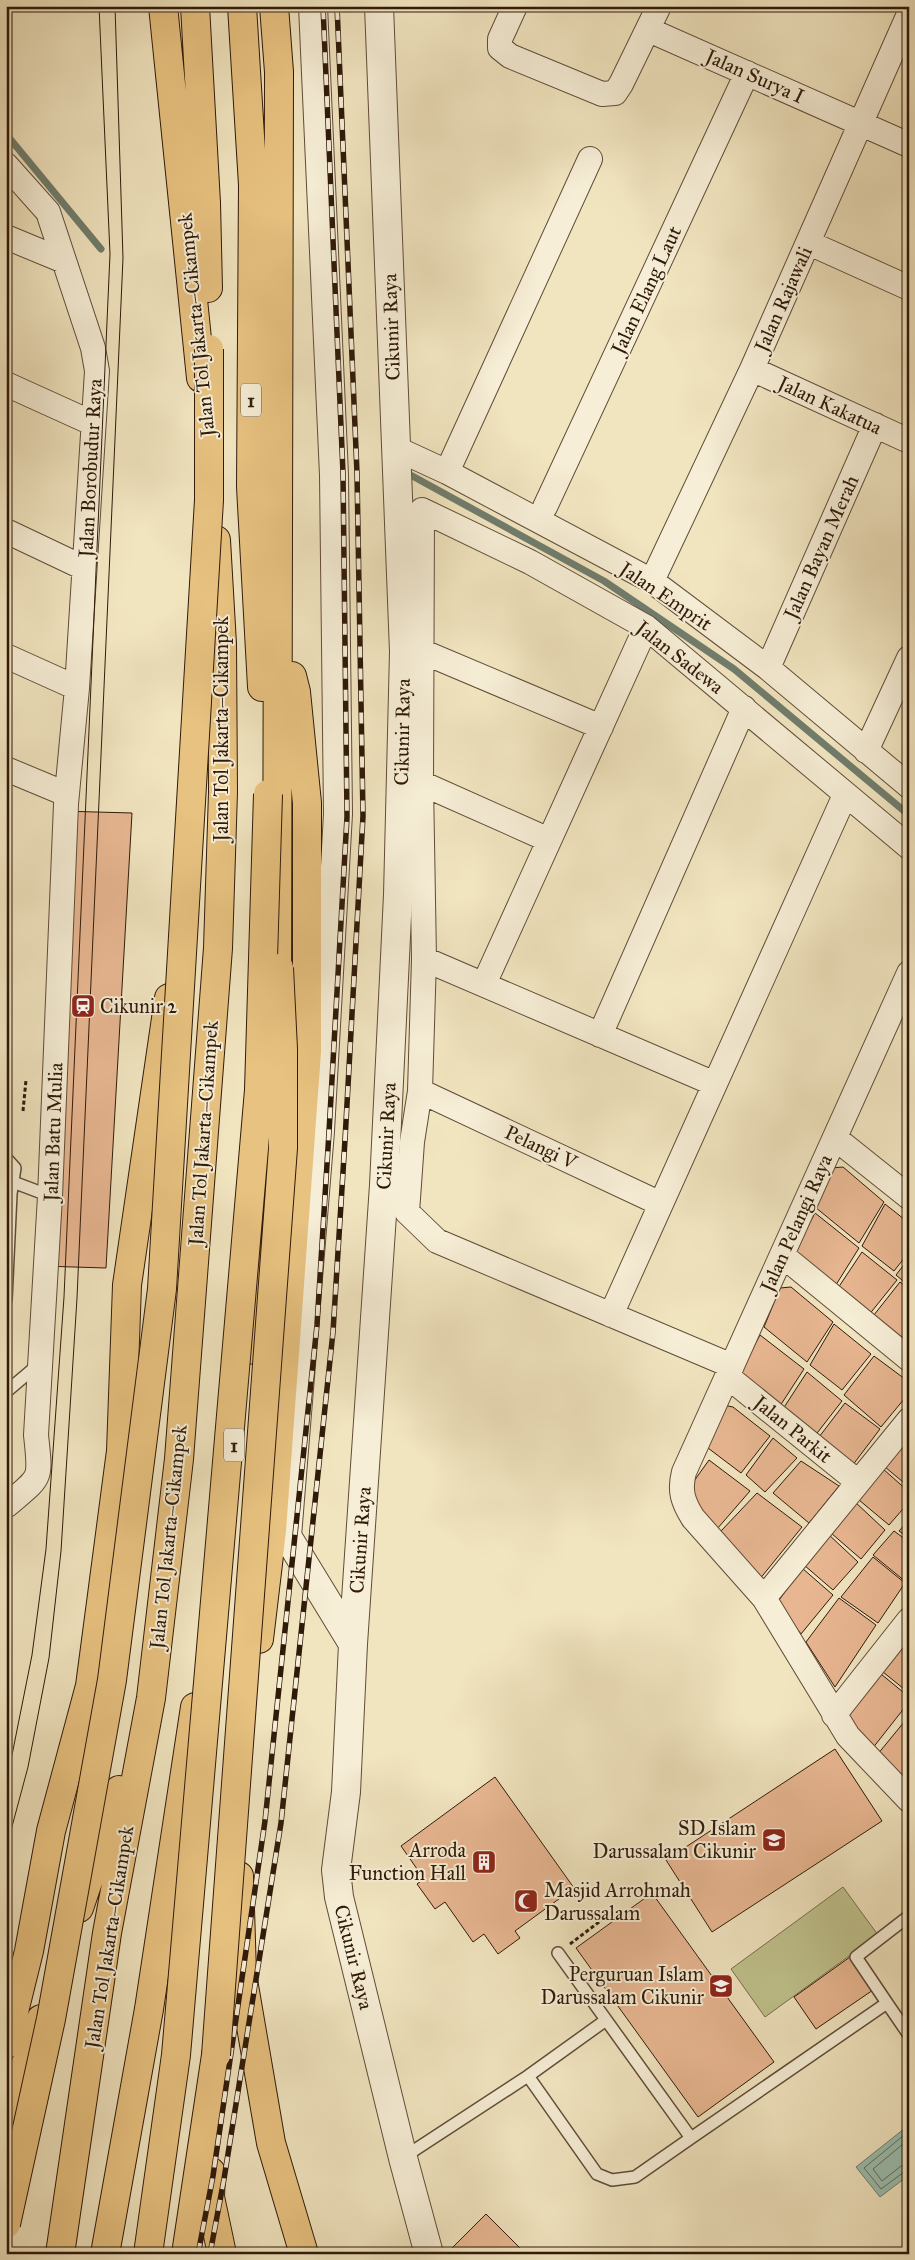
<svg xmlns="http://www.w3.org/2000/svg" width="915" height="2260" font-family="'IM FELL Great Primer',serif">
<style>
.green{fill:#c0c38e;stroke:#786e4c}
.water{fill:#9bbfaf;stroke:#707d6d}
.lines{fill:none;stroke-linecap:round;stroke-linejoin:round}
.shore{stroke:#656c5c;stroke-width:1}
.stream{stroke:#707d6d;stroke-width:7}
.building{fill:#e8b792;stroke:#2f1909}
.service-casing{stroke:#604c37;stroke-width:14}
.minor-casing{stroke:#604c37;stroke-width:26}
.tertiary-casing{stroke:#604c37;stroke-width:30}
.motorway-casing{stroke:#2f1909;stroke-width:30}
.path{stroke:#2f1909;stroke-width:3;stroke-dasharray:4 2.5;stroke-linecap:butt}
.service{stroke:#f6eed6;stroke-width:11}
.minor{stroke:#f6eed6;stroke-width:24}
.tertiary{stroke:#f6eed6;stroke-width:28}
.motorway{stroke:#e8c280;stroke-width:28}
.tram{stroke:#2f1909;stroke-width:1}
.rail-casing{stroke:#2f1909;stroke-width:5.5}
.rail{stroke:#f6eed6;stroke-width:4;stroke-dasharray:11;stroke-linecap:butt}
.motorway-bridge-casing{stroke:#2f1909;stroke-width:30;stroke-linecap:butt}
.motorway-bridge{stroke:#e8c280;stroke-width:28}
.labels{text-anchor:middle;stroke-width:4;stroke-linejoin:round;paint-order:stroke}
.shield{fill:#f6eed6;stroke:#6b5946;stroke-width:1}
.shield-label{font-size:19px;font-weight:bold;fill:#2f1909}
.street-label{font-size:20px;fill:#2f1909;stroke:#f6eed6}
.poi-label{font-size:20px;fill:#2f1909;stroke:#f6eed6;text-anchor:end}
</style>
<rect width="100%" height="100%" fill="#f1e5c0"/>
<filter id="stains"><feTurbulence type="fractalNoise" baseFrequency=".004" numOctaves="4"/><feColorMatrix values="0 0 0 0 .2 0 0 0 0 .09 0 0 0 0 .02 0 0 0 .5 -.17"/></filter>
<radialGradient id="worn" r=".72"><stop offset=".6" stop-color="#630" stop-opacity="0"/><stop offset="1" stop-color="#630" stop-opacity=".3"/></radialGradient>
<path class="green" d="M843,1887l35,48 -113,82 -34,-48z"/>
<path class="water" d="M909,2125v50l-29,22 -24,-30z"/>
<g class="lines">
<path class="shore" d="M909,2131l-45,37 17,21 23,-17 5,-1
M909,2139l-36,30 9,12 19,-15 8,-1"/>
<path class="stream" d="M6,134l95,115
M405,472l199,109 130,88 175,146"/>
</g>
<path class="building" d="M60,811l72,2 -26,455 -65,-2z
M843,1167l41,35 -25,41 -44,-36 16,-39z
M885,1204l24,19v29l-15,19 -32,-25z
M815,1213l44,35 -25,40 -42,-32z
M862,1252l35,28 -29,36 -32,-25z
M909,1258v28l-13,-11z
M900,1282l9,7v53l-5,6 -34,-28z
M791,1287l42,35 -26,40 -43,-35 16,-39z
M834,1324l37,30 -29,36 -32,-25z
M760,1335l44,34 -26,40 -41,-31z
M874,1356l35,26v11l-28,34 -37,-32z
M807,1372l35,29 -28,36 -33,-25z
M845,1403l35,26 -31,41 -33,-29z
M723,1405l10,2 37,29 -29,37 -37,-28z
M909,1435v52l-24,-20z
M773,1438l24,20 -32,34 -19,-17z
M709,1460l41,31 -33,38 -26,-24 -2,-17z
M801,1461l38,25 -30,37 -36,-30z
M882,1468l27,24v10l-20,23 -30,-25z
M757,1493l45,34 -43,53 -38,-49z
M854,1501l31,29 -24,29 -30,-26z
M909,1520v18l-10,-7z
M894,1531l15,11v37l-3,3 -33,-27z
M827,1533l31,29 -25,28 -29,-25z
M873,1557l32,26 -27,40 -37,-26z
M802,1568l31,27 -32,39 -24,-31z
M839,1598l37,27 -41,62 -29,-45z
M902,1647l7,5v41l-26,-21z
M881,1674l28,23v5l-37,47 -29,-26z
M909,1716v65l-32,-26z
M835,1749l47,72 -170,111 -46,-72z
M495,1777l79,111 -59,43 5,7 -22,16 -14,-20 -11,8 -28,-40 -10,7 -18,-25 7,-5 -23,-33z
M652,1893l122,169 -76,55 -122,-169z
M850,1957l23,33 -57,39 -22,-32z
M486,2214l40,40h-80z"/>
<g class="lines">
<defs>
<path id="service" d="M6,1158l9,10 -4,26 -5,106
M13,1182l37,14
M6,1392l33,-28
M558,1953l133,185 196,-135 22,32
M887,2003l-31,-46 53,-41
M528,2076l69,98 15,6 23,-3 56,-39
M404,2157l124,-81 78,-56"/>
<path id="minor" d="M515,6l-15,33v9l10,8 92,38 13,-1 6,-9 38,-78
M649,30l260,115
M6,165l42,47 45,136 4,23 -20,317 -11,116 -16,392 -14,239c5,47 6,40 -30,71
M6,237l58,24
M809,243l100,45
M752,369l157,72
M6,384l86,39
M395,448l52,24 205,109 116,87 141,118
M447,472l143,-313
M545,507l202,-434
M6,531l78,37
M652,581l100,-212 157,-355
M421,651l180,76
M6,656l71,32
M768,668l107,-243
M866,751l43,-93
M6,769l60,25
M421,783l128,57
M424,959l291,125
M909,973l-225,499c-5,19 -1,30 9,46l71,80 84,138 61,64
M484,984l162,-357
M600,1035l144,-327
M420,1091l241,113
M835,1138l74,59
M782,1255l127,104
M611,1315l234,-520
M732,1366l-295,-125 -30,-29 5,-70 8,-51 4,-132 -3,-176 1,-273 108,52 116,65 263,220
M727,1376l131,106
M764,1598l145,-178
M834,1715l75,-95"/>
<path id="tertiary" d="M313,6l21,469 4,339 -18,317 -33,405 66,108
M379,6l25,646 -6,243 -14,290 -31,459 -7,148 -10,78 3,27 64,261 26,96"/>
<path id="motorway" d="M163,6l38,372
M195,6l11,197 2,85
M242,6l11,179 -2,302 11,200
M274,6l5,66 -2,920
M248,1350l18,-118
M259,1639l13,-109 35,-478v-249l-11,-111 -4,-16
M239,1876l3,98 29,169 33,111
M79,1908l40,-118
M6,2044l23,-93 22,-120 39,-145 31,-235 6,-166 42,-287
M6,2122l35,-103
M211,2172l-1,25 12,57
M60,2254l47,-321 44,-235 28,-239 39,-511 5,-156 -1,-148 -6,-104
M105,2254l44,-245 46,-302
M186,2254l30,-199"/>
</defs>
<use href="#service" class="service-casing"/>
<use href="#minor" class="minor-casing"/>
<use href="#tertiary" class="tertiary-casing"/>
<use href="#motorway" class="motorway-casing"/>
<path class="path" d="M23,1111l3,-31
M570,1944l37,-28"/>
<use href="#service" class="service"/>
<use href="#minor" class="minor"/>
<use href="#tertiary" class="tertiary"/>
<use href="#motorway" class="motorway"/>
<path class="tram" d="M6,1785l26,-130 14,-106 18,-252 46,-1043 -11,-248
M6,1849l22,-82 21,-109 12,-107 16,-253 46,-1040 -8,-252"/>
<defs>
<path id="rail" d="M198,2254l15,-78 52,-355 52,-496 12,-193 18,-315 -4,-344 -20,-467
M210,2254l14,-75 57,-356 52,-491 12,-192 18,-324 -6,-343 -20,-467"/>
</defs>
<use href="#rail" class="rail-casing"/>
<use href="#rail" class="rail"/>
<defs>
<path id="motorway-bridge" d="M216,2055l67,-907v-99l-4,-81
M6,2224l45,-205 61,-339 50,-391 47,-789v-151
M148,2254l28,-199 83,-965 9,-296"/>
</defs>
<use href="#motorway-bridge" class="motorway-bridge-casing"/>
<use href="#motorway-bridge" class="motorway-bridge"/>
</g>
<defs>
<symbol id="station-square" viewBox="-11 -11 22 22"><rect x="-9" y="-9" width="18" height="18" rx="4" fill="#8f2418" stroke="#f6eed6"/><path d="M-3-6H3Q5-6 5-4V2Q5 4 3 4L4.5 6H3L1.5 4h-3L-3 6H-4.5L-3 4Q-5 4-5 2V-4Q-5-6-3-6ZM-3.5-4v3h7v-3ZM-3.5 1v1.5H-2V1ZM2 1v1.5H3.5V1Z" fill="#fff"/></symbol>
<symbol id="school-square" viewBox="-11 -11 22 22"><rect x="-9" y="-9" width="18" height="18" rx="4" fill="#8f2418" stroke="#f6eed6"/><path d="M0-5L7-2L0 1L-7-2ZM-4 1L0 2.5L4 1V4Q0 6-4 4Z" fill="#fff"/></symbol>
<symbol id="building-square" viewBox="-11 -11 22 22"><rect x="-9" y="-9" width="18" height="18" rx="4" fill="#8f2418" stroke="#f6eed6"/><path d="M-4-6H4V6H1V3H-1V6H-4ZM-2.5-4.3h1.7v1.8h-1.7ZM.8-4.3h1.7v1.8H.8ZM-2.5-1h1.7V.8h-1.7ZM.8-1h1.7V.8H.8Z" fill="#fff"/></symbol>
<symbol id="mosque-square" viewBox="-11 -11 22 22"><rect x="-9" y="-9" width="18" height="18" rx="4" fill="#8f2418" stroke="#f6eed6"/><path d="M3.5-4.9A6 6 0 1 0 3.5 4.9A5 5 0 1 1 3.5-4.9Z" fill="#fff"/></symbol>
</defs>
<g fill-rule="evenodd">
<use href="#station-square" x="69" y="992" width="28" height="28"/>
<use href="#school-square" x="760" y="1826" width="28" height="28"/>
<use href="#building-square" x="470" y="1848" width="28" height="28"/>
<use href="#mosque-square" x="512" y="1887" width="28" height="28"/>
<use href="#school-square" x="707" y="1972" width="28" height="28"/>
</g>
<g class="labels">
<g class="shield">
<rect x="241" y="383.5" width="20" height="33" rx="4"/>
<rect x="224" y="1428.5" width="20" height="33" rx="4"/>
</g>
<g class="shield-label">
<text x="251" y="407">1</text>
<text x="234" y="1452">1</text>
</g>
<g class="street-label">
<text transform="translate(755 76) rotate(24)" y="7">Jalan Surya I</text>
<text transform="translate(646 290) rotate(-65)" y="7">Jalan Elang Laut</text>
<text transform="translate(783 299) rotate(-66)" y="7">Jalan Rajawali</text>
<text transform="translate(196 325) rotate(-96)" y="7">Jalan Tol Jakarta–Cikampek</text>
<text transform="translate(391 327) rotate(-92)" y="7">Cikunir Raya</text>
<text transform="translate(830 405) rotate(25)" y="7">Jalan Kakatua</text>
<text transform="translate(90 468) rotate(-87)" y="7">Jalan Borobudur Raya</text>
<text transform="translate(821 547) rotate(-66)" y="7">Jalan Bayan Merah</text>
<text transform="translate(666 596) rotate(34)" y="7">Jalan Emprit</text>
<text transform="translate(680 657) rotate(38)" y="7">Jalan Sadewa</text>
<text transform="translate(221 729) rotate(-90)" y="7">Jalan Tol Jakarta–Cikampek</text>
<text transform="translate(402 732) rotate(-89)" y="7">Cikunir Raya</text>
<text transform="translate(53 1132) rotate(-88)" y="7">Jalan Batu Mulia</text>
<text transform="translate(203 1133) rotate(-86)" y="7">Jalan Tol Jakarta–Cikampek</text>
<text transform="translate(386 1136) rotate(-87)" y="7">Cikunir Raya</text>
<text transform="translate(541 1147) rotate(25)" y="7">Pelangi V</text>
<text transform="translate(796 1223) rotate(-66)" y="7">Jalan Pelangi Raya</text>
<text transform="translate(793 1429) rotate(39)" y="7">Jalan Parkit</text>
<text transform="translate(168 1537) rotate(-84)" y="7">Jalan Tol Jakarta–Cikampek</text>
<text transform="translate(360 1540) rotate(-86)" y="7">Cikunir Raya</text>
<text transform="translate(109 1937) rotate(-81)" y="7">Jalan Tol Jakarta–Cikampek</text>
<text transform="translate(354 1957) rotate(76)" y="7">Cikunir Raya</text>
</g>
<g class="poi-label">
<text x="100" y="1013" text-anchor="start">Cikunir 2</text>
<text x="756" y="1835">SD Islam<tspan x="756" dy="23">Darussalam Cikunir</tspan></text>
<text x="466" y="1857">Arroda<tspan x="466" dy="23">Function Hall</tspan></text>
<text x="544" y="1897" text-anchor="start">Masjid Arrohmah<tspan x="544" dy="23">Darussalam</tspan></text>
<text x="704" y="1981">Perguruan Islam<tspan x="704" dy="23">Darussalam Cikunir</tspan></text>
</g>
</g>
<rect width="915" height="2260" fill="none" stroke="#f1e5c0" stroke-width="25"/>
<rect x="8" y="8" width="900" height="2245" fill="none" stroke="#2f1909" stroke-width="2.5"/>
<rect x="12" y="12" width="890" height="2235" fill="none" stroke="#2f1909"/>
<rect width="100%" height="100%" filter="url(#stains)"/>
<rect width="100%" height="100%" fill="url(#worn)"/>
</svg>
